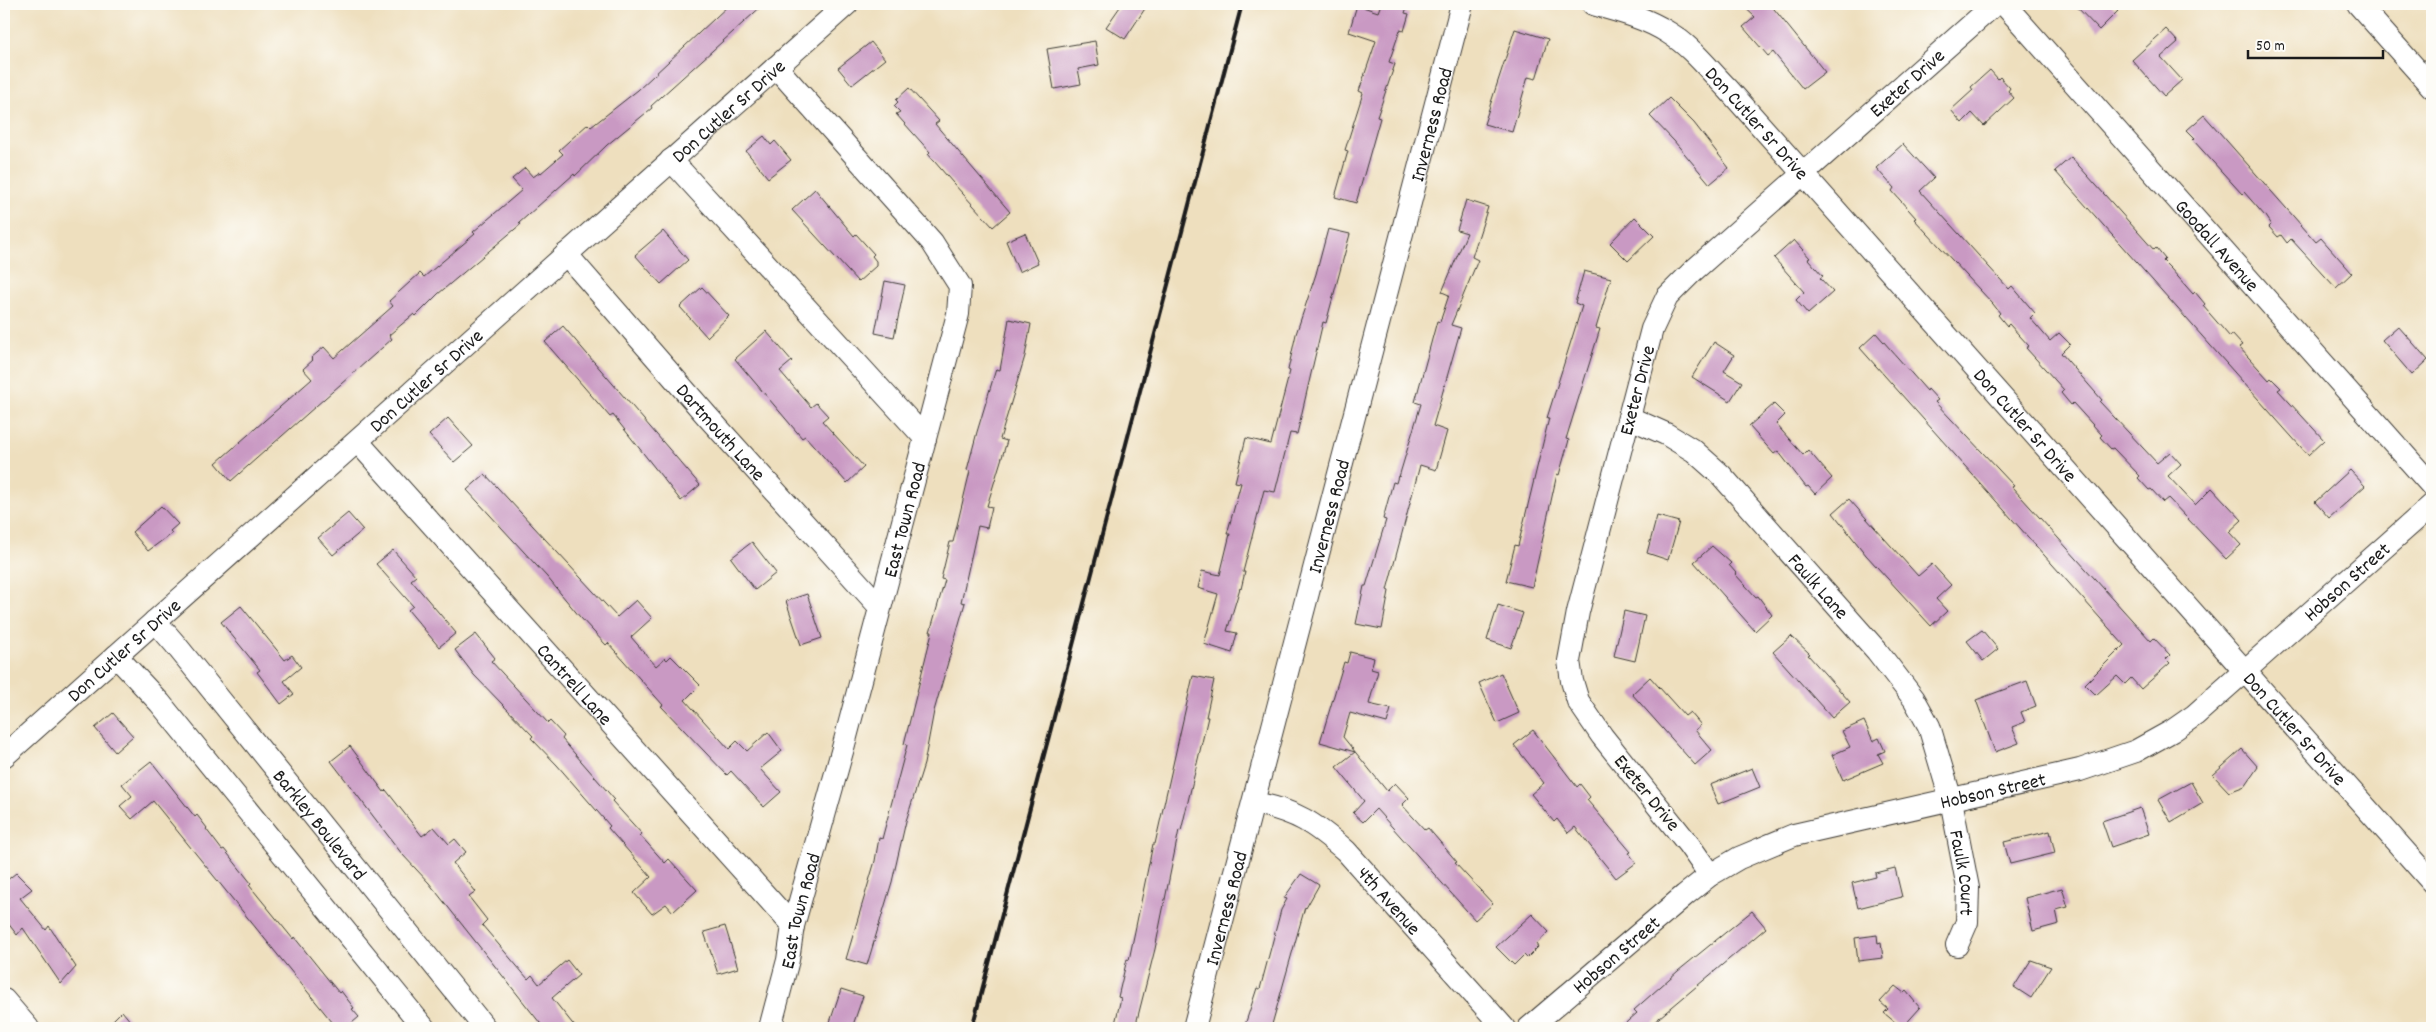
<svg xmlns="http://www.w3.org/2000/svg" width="2436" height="1032" font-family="Dekko,sans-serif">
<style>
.building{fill:#c999c3}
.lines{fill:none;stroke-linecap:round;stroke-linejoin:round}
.minor-casing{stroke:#3c3934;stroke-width:24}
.minor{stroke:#fff;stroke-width:22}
.rail{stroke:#1c1c1c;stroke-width:4}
.labels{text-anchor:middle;stroke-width:4.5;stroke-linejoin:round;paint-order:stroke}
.street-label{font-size:20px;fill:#1c1c1c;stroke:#fdfcf7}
</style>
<rect width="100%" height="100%" fill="#fdfcf7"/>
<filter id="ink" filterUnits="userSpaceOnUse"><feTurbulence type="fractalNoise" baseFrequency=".02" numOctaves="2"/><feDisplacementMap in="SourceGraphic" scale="10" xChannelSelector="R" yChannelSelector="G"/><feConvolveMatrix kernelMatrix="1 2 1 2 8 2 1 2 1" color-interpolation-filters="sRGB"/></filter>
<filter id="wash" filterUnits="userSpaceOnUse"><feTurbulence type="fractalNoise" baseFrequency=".0096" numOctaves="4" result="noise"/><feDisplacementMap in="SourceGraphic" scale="20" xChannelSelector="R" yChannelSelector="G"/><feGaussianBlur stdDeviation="1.12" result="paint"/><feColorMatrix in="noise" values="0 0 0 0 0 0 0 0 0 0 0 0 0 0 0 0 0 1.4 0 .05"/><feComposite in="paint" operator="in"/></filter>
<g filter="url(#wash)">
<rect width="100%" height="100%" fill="#eedfbe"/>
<g id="blocks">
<path class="building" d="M730,4h34l-113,102 1,2 -45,37 -32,31 -1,-2 -55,49 2,1 -83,70 -22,22 -2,-2 -25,21 3,4 -161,142 -15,-18 96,-84 -9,-10 10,-9 -2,-2 13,-11 10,11 59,-52 -4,-5 31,-28 4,4 51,-43 -2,-2 49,-42 -10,-11 13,-11 8,9 7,-5 1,1 22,-19 -4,-4 29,-26 3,3 47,-37z
M1122,4h26l-23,35 -19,-12z
M1381,4h27l-3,9 4,1 -5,17 -4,-1 -11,32 6,2 -18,53 3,1 -24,85 -21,-6 13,-46 -3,-1 18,-57 -4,-2 17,-50 -27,-9 8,-27 21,7z
M1741,4h29l55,68 -22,17 -30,-37 -5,4 -25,-29 12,-10z
M2074,4h36l8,7 -19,19z
M1515,29l33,10 -12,40 -8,-2 -16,55 -28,-8z
M2166,29l12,13 -17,15 21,23 -18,16 -32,-36z
M1095,41l4,24 -21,4 3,15 -27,5 -7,-40z
M871,42l14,17 -33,26 -14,-17z
M1990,70l8,9 2,-2 10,11 -2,3 6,7 -30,28 -12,-13 -10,10 -11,-13 22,-20 -2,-3z
M909,88l30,33 -4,3 75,88 -17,15 -40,-44 -25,-29 2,-2 -34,-38 4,-2 -6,-6 4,-4 -2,-2z
M1669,98l25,25 35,45 -19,16 -36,-43 -24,-25z
M2204,115l112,127 5,-4 31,35 -16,15 -45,-49 -4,4 -6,-8 -3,2 -9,-10 2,-2 -6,-9 -21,-24 -2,2 -49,-54 2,-2 -8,-8z
M764,136l7,9 4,-4 16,19 -23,18 -22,-27z
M1903,144l31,34 -14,13 89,98 3,-3 23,27 -5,5 20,23 9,-8 11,11 -9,9 41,47 -2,2 57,61 13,-11 11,12 -13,12 27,29 17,-17 30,32 -13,12 12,13 -15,14 -58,-61 -5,4 -12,-13 -2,1 -11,-12 2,-2 -27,-28 -2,1 -11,-12 2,-2 -29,-32 -2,2 -10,-12 3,-3 -38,-42 3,-2 -20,-22 -2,2 -9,-11 2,-2 -7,-9 -79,-85 2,-1 -24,-27 2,-3 -18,-20z
M2071,157l83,93 2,-2 9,11 -2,2 8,8 22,25 2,-2 10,12 -2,2 27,31 2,-3 10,11 -3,2 30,33 2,-2 10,10 -3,2 46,50 -16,15 -253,-284z
M815,189l39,47 2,-2 18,20 -2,2 4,5v5l-18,16 -66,-72z
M1466,200l22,7 -16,50 6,3 -27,65 10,3 -28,98 14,5 -11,39 -16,-5 -33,125 2,1 -7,38 -26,-5 8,-38h2l20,-66 -3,-1 10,-37 3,1 2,-7 1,1 22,-73 -6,-2 22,-81 3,1 9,-27 -7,-3 25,-59 -10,-3z
M1635,217l19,19 -26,25 -18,-18z
M1328,229l22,5 -24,89 -3,-1 -26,112 -7,-1 -15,59 -11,-2 -21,82h2l-4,17 -1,-1 -13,43 10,2 -5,20 -28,-9 14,-50 -20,-6 4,-17 18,4 10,-41h-3l14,-51 -6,-1 11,-44 25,6 19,-73 -2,-1 8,-36 20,-60z
M663,231l25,29 -27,24 -26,-29z
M1025,233l13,30 -19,9 -13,-31z
M1794,240l16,18 -2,1 15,17 -3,2 13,14 -25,22 -12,-14 8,-8 -30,-34z
M1584,271l27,7 -15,50 4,1 -34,110 3,1 -10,35 -2,-1 -25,113 -26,-6 9,-36 3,1 31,-128h-2l35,-112 -7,-3z
M885,281l20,4 -11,52 -19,-4z
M702,287l27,29 -22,21 -27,-30z
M1009,319l22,5 -6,32 -25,83 7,2 -20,65 5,1 -5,21 -9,-2 -17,76 4,1 -31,108 -10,53 -18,57 -14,61 -25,83 -21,-6 29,-98 4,-23 3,1 25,-94 -3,-1 28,-112h-2l15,-52 -4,-1 9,-37h3l17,-71 -3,-1 10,-38 19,-63 4,1z
M563,326l137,159 -19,16 -68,-86 -3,2 -65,-75z
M2398,326l30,34 -16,15 -30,-35z
M766,331l26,30 -12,10 31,36 5,-4 12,13 -6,5 42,46 -17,16 -42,-47 -3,2 -67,-79z
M1876,333l51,58 1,-2 10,11 -3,2 79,84 -2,1 129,143 10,11 3,-3 16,17 -4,4 4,4 -29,26 -10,-11 -6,6 -8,-8 -21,19 -11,-11 39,-39 -264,-297z
M1714,342l20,13 -10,16 18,11 -12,19 -38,-24z
M1774,404l11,11 -9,9 27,31 5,-5 24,28 -17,16 -7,-8 -2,1 -28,-36 -4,3 -25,-28z
M448,418l25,28 -19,16 -25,-27z
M2350,470l15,16 -36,32 -14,-16z
M485,474l132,143 19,-17 16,18 -21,19 25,29 9,-8 2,2 4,-4 29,29 -15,15 44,49 8,-8 10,10 21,-19 14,19 -22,18 21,23 -17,15 -33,-36 -4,4 -66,-69 2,-1 -55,-62 -2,2 -26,-28 -33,-40 -80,-87z
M1849,499l69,77 14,-12 19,21 -15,14 11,12 -16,15 -65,-71 -33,-42z
M161,506l17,18 -8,7 2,2 -24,18 -16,-19z
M348,513l15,17 -30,25 -15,-17z
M1657,516l22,6 -11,38 -21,-7z
M752,542l24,31 -21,17 -24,-32z
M1712,546l19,17 -2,2 7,8 -1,1 21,23 2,-1 14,19 -17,16 -61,-69z
M393,550l23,26 -5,4 45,53 -17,14 -31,-37 5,-4 -37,-42z
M807,594l15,44 -21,7 -15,-44z
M1498,605l25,8 -12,35 -24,-8z
M241,606l44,54 7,-5 9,12 -17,14 10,13 -13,10 -24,-32 3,-2 -39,-48z
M1624,611l21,5 -10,45 -21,-5z
M1982,630l16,19 -15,12 -16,-20z
M476,634l19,24 -4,3 57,62 2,-2 14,15 -2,3 52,60 -2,2 30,33 -2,1 25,28 4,-4 28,31 -24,22 -7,-8 -14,10 -18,-21 17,-16 -43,-49 2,-2 -53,-61 -26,-27 2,-2 -59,-61 -19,-25z
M1791,636l19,18 -2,1 42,47 -18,16 -59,-66z
M1350,652l24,6 -3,11 7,2 -9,33 22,5 -4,14 -37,-10 -7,24 44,54 8,-8 14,15 -7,7 23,25 3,-2 29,34 -2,1 38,41 -18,16 -99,-111 -13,13 -10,-9 11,-12 -28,-34 19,-15 -35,-10 24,-80 3,1z
M1501,673l18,40 -22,10 -18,-40z
M1193,676l21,4 -8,37h2l-27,114 -2,-1 -24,119 -20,79h-21l7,-30 -3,-1 9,-38 2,1 24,-116h2z
M1650,677l35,39 5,-4 11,13 -6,5 17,20 -17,15 -63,-71z
M2027,681l9,25 -15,6 4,10 -13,5 7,16 -24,9 -19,-52z
M113,713l20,23 -18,16 -20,-24z
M1864,721l9,20 6,-3 6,13 -7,3 5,9 -40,17 -11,-25 18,-8 -8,-16z
M1533,730l44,57 3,-3 10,13 -3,3 44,52 -2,1 7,10 -20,15 -41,-51 -7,6 -11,-14 -3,3 -23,-28 13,-11 -30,-38z
M350,746l34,46 2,-2 36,46 12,-9 15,17 6,-5 11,13 -13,11 23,29 -7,5 18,23 -5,5 46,54 4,-4 7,9 28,-24 12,15 -27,23 24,30h-32l-115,-145 -27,-29 -71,-93z
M2242,749l16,18 -13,19 -16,6 -16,-17z
M151,761l44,56 2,-2 10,13 -1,1 16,21 2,-1 27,34 -2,2 44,54 1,-2 45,56 2,-2 13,17 -2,1 7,8 -13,11h-9l-184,-227 -21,18 -12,-13 12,-10 -10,-12z
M1752,768l8,19 -42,17 -8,-19z
M2191,782l12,21 -32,19 -13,-22z
M2140,808l9,26 -38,13 -9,-26z
M2050,831l5,22 -45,11 -6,-22z
M1895,868l7,29 -44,11 -6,-25 24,-6 -1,-4z
M16,873l16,16 -12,9 26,32 3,-4 27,41 -15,17 -38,-56 -6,7 -13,-17v-39l2,2z
M1301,874l18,11 -13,23 -1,-1 -34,121h-27l13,-40 3,1 21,-79 6,-11 -3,-1z
M2062,888l6,19 -12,3 3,14 -26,7 -8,-33z
M1752,911l14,17 -119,100h-27l17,-15 -3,-3 44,-39z
M1532,914l17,18 -13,12 2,3 -11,11 -3,-3 -10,10 -18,-18z
M725,926l13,42 -20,6 -14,-42z
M1877,935l1,9 3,-1 2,15 -25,3 -3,-23z
M2031,960l20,7 -20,31 -17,-11z
M1895,986l9,7 2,-2 14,17 -18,20 -18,-15 4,-4 -8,-7z
M841,989l22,7 -11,32h-24z
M122,1011l14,17h-31z"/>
</g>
</g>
<g filter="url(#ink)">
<use href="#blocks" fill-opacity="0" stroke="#3c3934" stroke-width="1"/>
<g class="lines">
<defs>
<g id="minor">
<path id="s1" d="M1593,4c26,7 53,14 76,29 23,14 41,38 59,56l704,793"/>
<path id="s2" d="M2004,4l428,482"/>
<path d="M2358,4l74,83"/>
<path d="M671,160l254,278"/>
<path id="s3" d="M566,254l141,162 172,190"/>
<path id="s4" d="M1630,418l36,16 28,17 27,24 156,176 37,48 15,27 22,74 17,88 -1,34 -10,23"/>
<path id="s5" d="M358,442l435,484"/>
<path id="s6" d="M155,621l20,23 310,384"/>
<path d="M116,656l44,47 264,325"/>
<path id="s7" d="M4,756l843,-752"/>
<path id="s8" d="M1254,803c42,8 60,20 92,48l158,177"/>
<path id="s9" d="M1710,875l-21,-30 -87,-109 -24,-35 -6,-20 -3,-20 9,-49 74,-283 15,-32 26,-26 302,-267"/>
<path d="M4,1000l24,28"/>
<path id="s10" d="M770,1028l18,-68 5,-34 50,-178 115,-434 2,-28 -28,-44 -156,-175"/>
<path id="s11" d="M1194,1028l268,-1024"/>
<path id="s12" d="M1529,1028l156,-133 25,-20 29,-17 55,-23 286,-65 56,-19 36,-20 23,-16 237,-210"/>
</g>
</defs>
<use href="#minor" class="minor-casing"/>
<use href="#minor" class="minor"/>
<path class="rail" d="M972,1028l270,-1024"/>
</g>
</g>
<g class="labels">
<g class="street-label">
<text dy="7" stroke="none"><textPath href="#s9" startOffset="959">Exeter Drive</textPath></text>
<text dy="7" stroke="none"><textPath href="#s7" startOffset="970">Don Cutler Sr Drive</textPath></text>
<text dy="7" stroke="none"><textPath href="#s1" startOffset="208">Don Cutler Sr Drive</textPath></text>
<text dy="7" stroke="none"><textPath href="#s11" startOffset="934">Inverness Road</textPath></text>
<text dy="7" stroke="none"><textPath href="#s2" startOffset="322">Goodall Avenue</textPath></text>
<text dy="7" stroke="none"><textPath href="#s7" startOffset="565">Don Cutler Sr Drive</textPath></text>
<text dy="7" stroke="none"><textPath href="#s9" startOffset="539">Exeter Drive</textPath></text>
<text dy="7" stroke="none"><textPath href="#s1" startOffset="612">Don Cutler Sr Drive</textPath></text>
<text dy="7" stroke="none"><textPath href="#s3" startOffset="236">Dartmouth Lane</textPath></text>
<text dy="7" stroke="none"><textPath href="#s11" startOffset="529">Inverness Road</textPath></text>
<text dy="7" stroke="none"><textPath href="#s10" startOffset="526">East Town Road</textPath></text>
<text dy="7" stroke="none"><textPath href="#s12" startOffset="954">Hobson Street</textPath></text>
<text dy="7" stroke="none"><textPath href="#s4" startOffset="256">Faulk Lane</textPath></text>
<text dy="7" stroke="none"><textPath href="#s7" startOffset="160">Don Cutler Sr Drive</textPath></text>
<text dy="7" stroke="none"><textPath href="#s5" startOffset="325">Cantrell Lane</textPath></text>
<text dy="7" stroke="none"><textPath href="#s1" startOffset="1018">Don Cutler Sr Drive</textPath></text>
<text dy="7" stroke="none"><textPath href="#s12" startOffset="534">Hobson Street</textPath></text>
<text transform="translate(1648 792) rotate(51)" y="7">Exeter Drive</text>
<text dy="7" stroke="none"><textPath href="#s6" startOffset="262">Barkley Boulevard</textPath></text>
<text dy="7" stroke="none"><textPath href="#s4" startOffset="586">Faulk Court</textPath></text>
<text dy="7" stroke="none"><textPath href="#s8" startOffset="171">4th Avenue</textPath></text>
<text dy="7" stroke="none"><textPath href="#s11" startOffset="124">Inverness Road</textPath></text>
<text dy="7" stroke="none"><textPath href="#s10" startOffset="121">East Town Road</textPath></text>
<text dy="7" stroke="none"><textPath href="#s12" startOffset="114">Hobson Street</textPath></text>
</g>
</g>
<rect width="2436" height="1032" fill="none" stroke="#fdfcf7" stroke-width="20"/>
<path d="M2248 50v8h135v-8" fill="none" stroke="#1c1c1c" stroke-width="2.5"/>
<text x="2256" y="50" font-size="15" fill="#1c1c1c" stroke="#fdfcf7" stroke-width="4" paint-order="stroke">50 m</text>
</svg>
